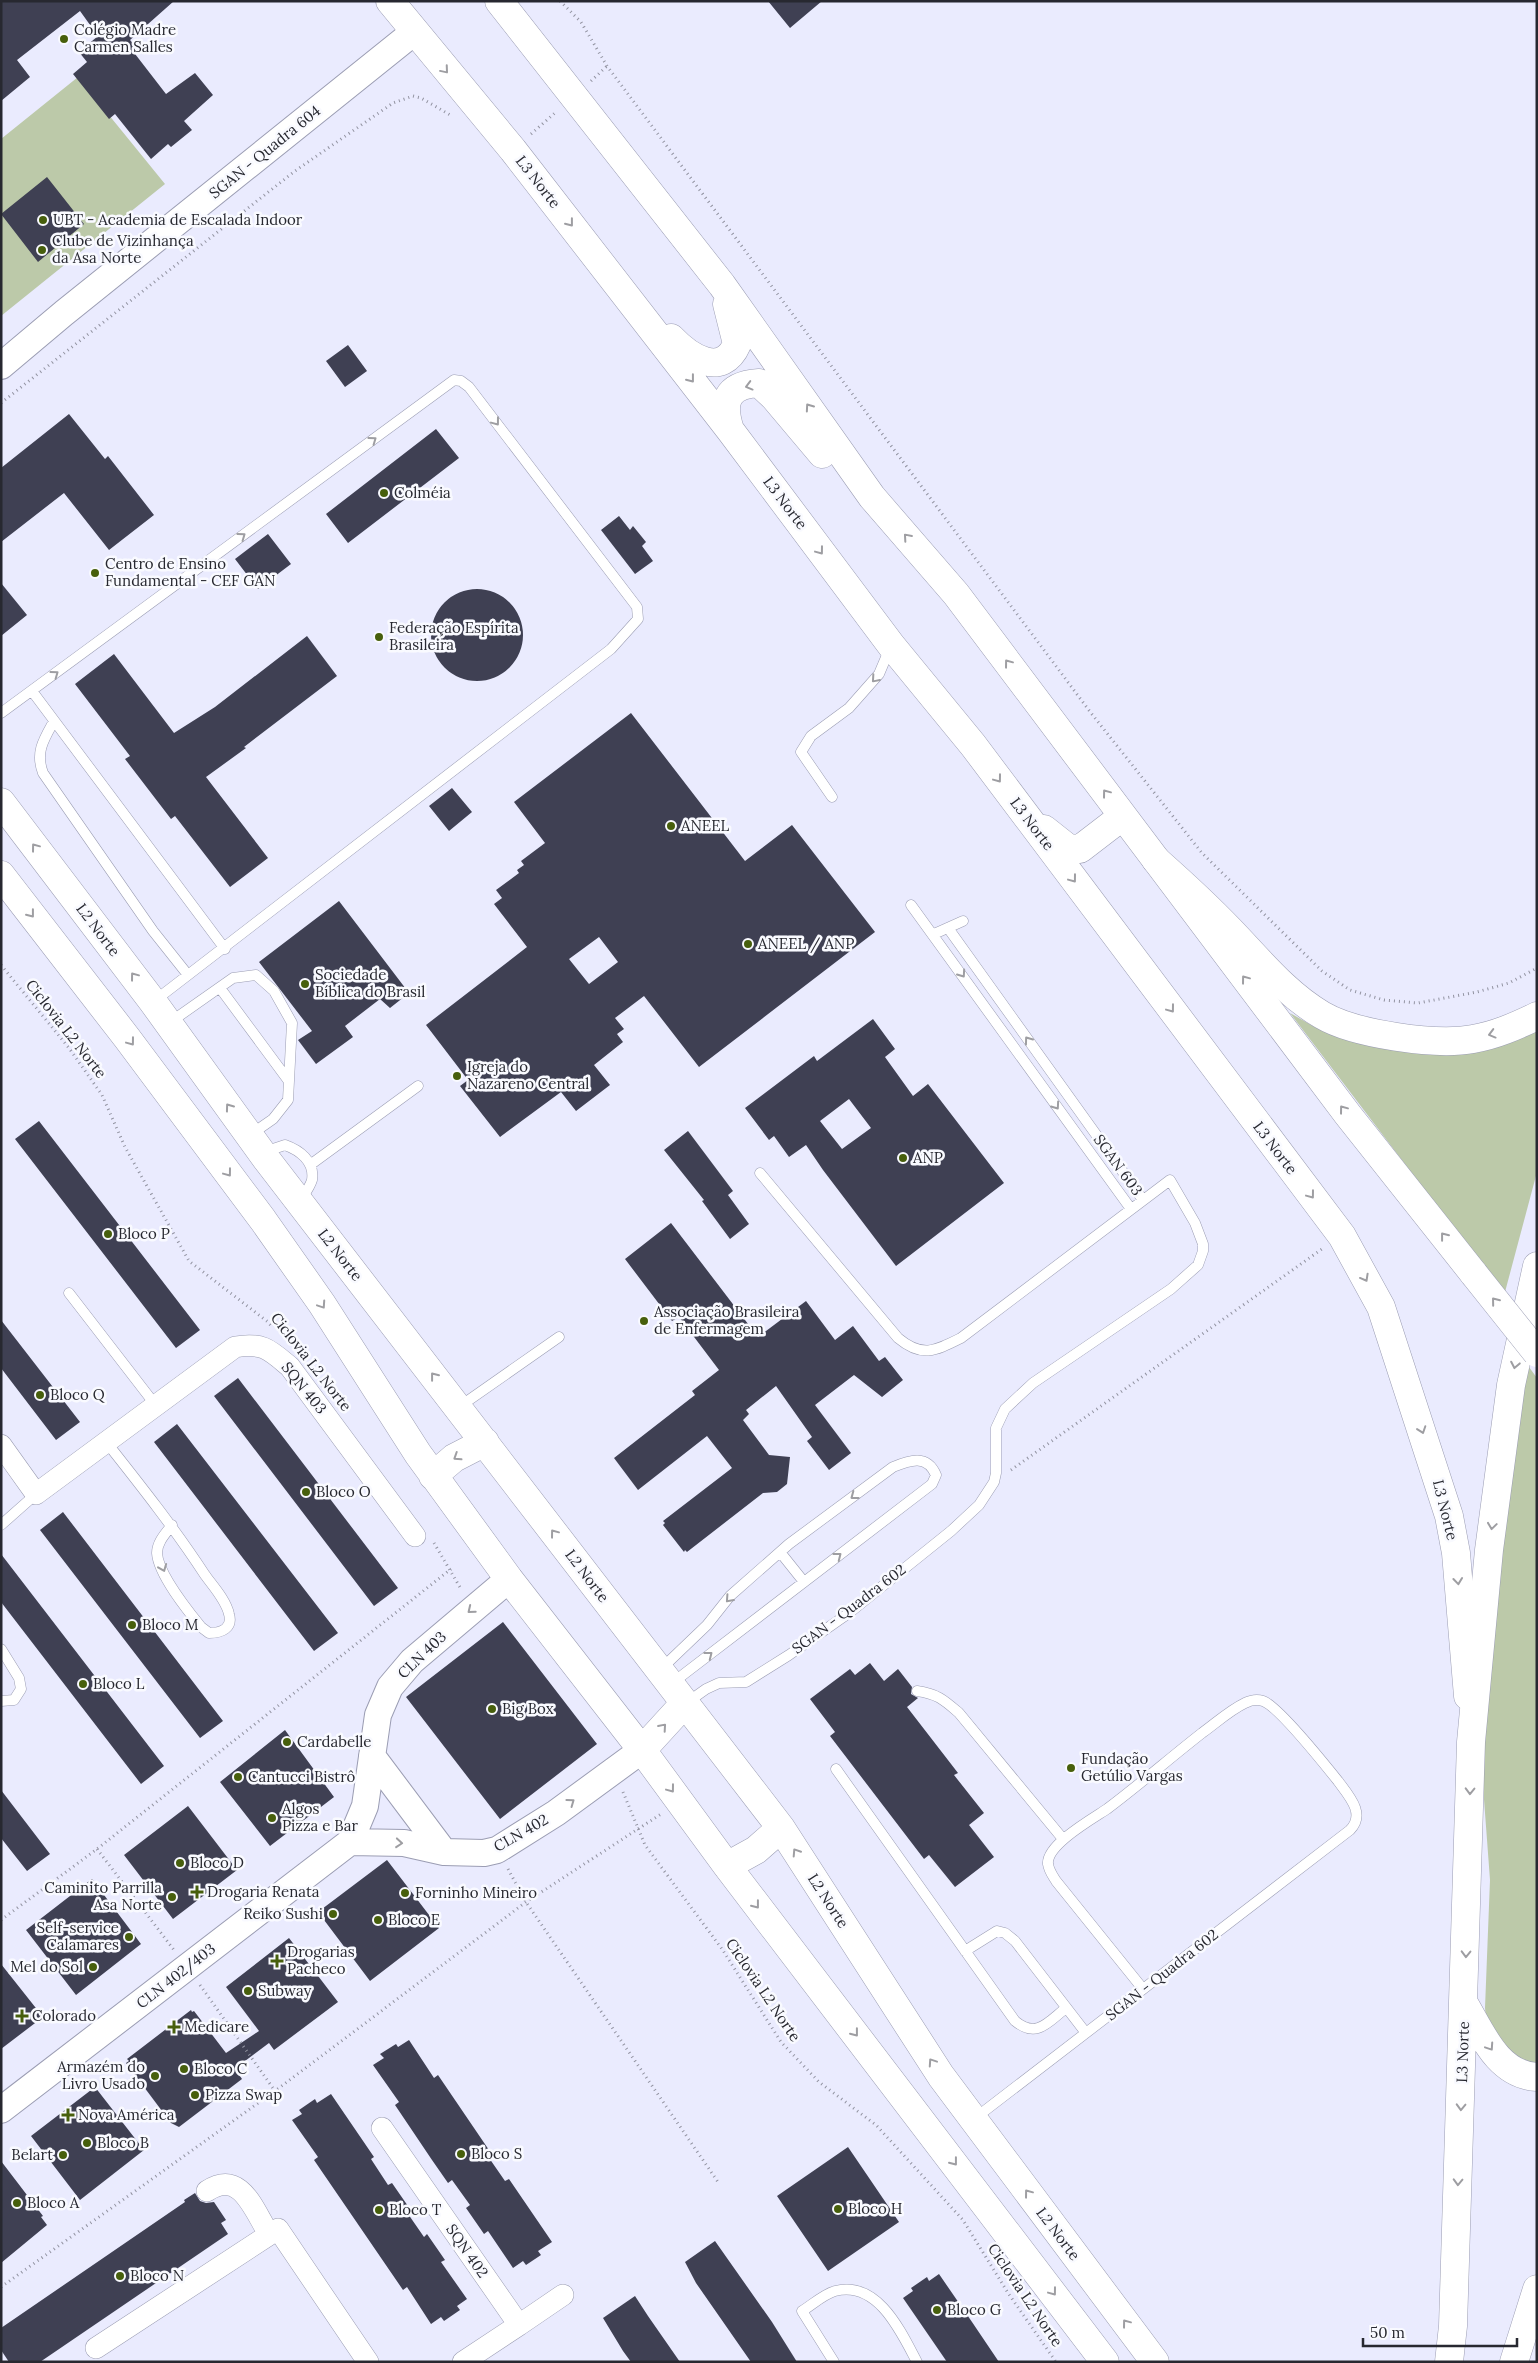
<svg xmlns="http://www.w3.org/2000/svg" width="1538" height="2363" font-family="Lora,serif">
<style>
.green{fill:#bcc9a9}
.building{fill:#3f4053;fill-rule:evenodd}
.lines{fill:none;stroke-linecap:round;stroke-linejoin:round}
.service-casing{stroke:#9b9db3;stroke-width:11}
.minor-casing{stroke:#9b9db3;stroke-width:22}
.tertiary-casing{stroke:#9b9db3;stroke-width:28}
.secondary-casing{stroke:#9b9db3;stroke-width:29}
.primary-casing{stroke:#9b9db3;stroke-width:29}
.path{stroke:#9293a1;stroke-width:3;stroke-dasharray:1 4;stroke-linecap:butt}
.service{stroke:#fff;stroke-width:10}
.minor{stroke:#fff;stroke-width:21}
.tertiary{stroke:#fff;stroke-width:26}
.secondary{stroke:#fff;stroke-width:28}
.primary{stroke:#fff;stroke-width:28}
.secondary-bridge-casing{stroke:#9b9db3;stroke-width:29;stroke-linecap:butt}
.secondary-bridge{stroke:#fff;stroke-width:28}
.oneway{stroke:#9e9ea2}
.poi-dot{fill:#475f0c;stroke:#f9faff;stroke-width:2}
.labels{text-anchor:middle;stroke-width:5;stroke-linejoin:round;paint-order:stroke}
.poi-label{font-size:15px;fill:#272830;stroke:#f9faff;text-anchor:start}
.street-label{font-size:15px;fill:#272830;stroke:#f9faff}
</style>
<rect width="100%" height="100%" fill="#eaebfe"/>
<path class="green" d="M78,77l87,107 -164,132v-177z
M1290,1013l23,13 51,15 173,-19v150l-32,120 -91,-116z
M1523,1359l14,19v689l-18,-5 -32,-34 -2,-20 5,-128 -7,-94 5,-148z"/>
<path class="building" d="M1,1h173l-44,39 6,7 -4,3 34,44 29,-21 18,22 -29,26 8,9 -21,17 -3,-3 -17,15 -36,-45 -6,5 -36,-45 14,-12 -8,-10 19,-16 -18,-25 -63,49 13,17 -29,24z
M768,1h54l-32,27z
M47,177l37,47 -46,38 -37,-48z
M348,345l19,26 -22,16 -19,-26z
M69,414l36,45 3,-3 46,59 -45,35 -45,-57 -63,49v-74z
M436,429l23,29 -111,85 -22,-29z
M619,516l11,14 3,-4 13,16 -4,4 11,15 -18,13 -34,-44z
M268,534l23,30 -33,25 -23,-30z
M1,583l26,32 -26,21z
M431 635a46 46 0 1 1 92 0a46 46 0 1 1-92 0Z
M307,636l30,40 -93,71 2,1 -40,29 62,81 -38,29 -55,-71 -4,3 -46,-60 5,-3 -55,-72 39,-30 60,79 41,-26z
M631,713l114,148 47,-36 83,107 -176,135 -55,-71 -29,22 9,11 -7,5 6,8 -29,23 16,20 -34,26 -15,-19 -61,45 -40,-51 8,-6 -42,-55 101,-78 -33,-43 8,-6 -6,-8 23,-17 -2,-3 7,-5 -3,-4 24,-18 -31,-41zM599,937l19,25 -29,22 -20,-25z
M452,788l20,24 -23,19 -20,-25z
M339,901l70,92 -19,15 -10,-9 -35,27 8,11 -37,27 -18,-24 14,-9 -53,-69z
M873,1019l22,30 -10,8 28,39 15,-12 76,99 -108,83 -73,-96 -17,-25 -17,12 -15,-21 -5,4 -24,-32 69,-52 3,5zM849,1099l22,29 -29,21 -22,-28z
M39,1121l161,209 -24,18 -161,-209z
M688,1131l45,60 -5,4 21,29 -19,15 -28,-38 2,-1 -40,-50z
M671,1223l87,114 48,-36 29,39 18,-14 26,35 6,-4 18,23 -21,17 -28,-22 -39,30 36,48 -22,17 -22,-29 5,-4 -36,-51 -30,24 3,4 -6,6 26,35 21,2 -3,27 -10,8 -14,1 -76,59 -2,-2 -1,2 -21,-27 2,-2 -2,-2 69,-53 -25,-32 -69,54 -24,-32 81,-63 -3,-4 27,-21 -40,-53 -7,4 -47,-62z
M1,1320l79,102 -24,18 -55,-72z
M238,1378l160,210 -24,18 -160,-210z
M177,1424l161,209 -24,18 -160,-209z
M63,1512l160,209 -23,17 -160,-208z
M1,1554l163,212 -23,18 -140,-182z
M503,1622l94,122 -97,75 -94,-122z
M870,1663l14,18 14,-12 14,18 -1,7 7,4 -11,9 51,66 -4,2 30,38 -15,12 25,32 -39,30 -26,-32 -5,4 -94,-123 5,-4 -25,-33 40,-30 5,6z
M285,1730l49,67 -64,49 -50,-64z
M1,1790l49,64 -23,17 -26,-33z
M188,1806l49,64 -64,49 -49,-64z
M387,1860l52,68 -69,53 -52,-69z
M92,1879l49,65 -65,51 -50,-65z
M289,1938l49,64 -64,48 -5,-7 -32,24 6,8 -3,1 2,3 -63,48 -8,-4 -45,-60 3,-2 -2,-2 64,-49 1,2 2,-1 32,42 33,-22 -33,-44z
M1,1964l42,53 -42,32z
M409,2040l25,38 4,-3 53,78 -4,2 18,26 4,-2 43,63 -14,9 3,4 -15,10 -3,-4 -10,7 -25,-37 -4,3 -18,-26 4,-3 -18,-25 -4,3 -16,-23 -37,-55 4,-3 -26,-37 11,-7 -4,-4 16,-10 2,3z
M95,2087l49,63 -64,50 -49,-64z
M331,2094l43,63 -3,2 17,26 4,-2 18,26 -4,2 18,26 3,-3 18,26 -4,2 26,37 -10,7 3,4 -16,11 -3,-4 -10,7 -24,-37 -4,3 -89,-130 4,-3 -26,-37 10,-6 -3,-4 16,-11 2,4z
M848,2147l51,75 -71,49 -51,-75z
M1,2161l42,55 -2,1 6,8 -46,38z
M195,2193l5,8 6,2 8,-1 12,18 -5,3 7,11 -188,128h-31l-8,-12v-22l184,-126 -1,-2z
M715,2241l57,81 25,40h-46l-55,-79 -11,-21z
M939,2274l33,48 27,40h-52l-44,-64 10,-7 -2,-3 16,-11 2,4z
M635,2296l13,20 32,46h-49l-8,-11 -20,-33z"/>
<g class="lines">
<defs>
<path id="service" d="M32,691l193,258
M1,713l453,-333 7,1 8,6 168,220 1,12 -27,30 -458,353
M54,721c-10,18 -19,31 -11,52l110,158 35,44
M832,797l-31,-45 10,-16 38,-28 30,-34 11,-26
M911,905l220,304
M948,928l195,272
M934,934l29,-13
M220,988l68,92
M169,1023l64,-45 23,-3 18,16 18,32 -4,77 -15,19 -23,16
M264,1152l21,-7c14,5 30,16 27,35 -2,7 -8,15 -12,21
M310,1165l108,-79
M69,1293l88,114
M459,1407l100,-70
M107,1443c34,43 68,86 98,132 8,11 21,25 24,39 4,14 -7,19 -20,19l-8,-6c-13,-16 -43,-53 -44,-74 0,-11 9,-20 15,-28
M1,1525l35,-31
M780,1552l24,30
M1,1649l18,29 2,11 -7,11 -13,1
M660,1670l47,-45 23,-29 59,-52 104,-77c17,-7 34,-13 43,8l-4,9 -261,200
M917,1691c21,3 27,9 42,22l104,126
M685,1704l21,-15 13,-6 27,-1 43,-27 60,-42 102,-82 28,-26 15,-23 2,-9v-45l9,-19 28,-26 138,-94 27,-24 5,-14v-7l-8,-21 -25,-43 -209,158c-26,13 -39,20 -63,0l-138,-165
M836,1769l179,252c22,18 33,1 51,-13
M965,1951l32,-20 8,2 10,8 71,92
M974,2119l376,-289c16,-16 -1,-34 -12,-49 -12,-15 -60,-75 -75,-80 -6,-2 -12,-1 -18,2 -15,7 -29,20 -43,30 -32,25 -63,52 -95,76 -15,10 -61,36 -59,55 1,7 5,12 8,17l87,108
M834,2362l-32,-51c10,-6 22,-17 33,-20 43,-11 66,41 82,71"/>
<path id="minor" d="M1,1445l35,49 199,-147c28,-5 35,3 55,20l125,169
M382,2128l137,197 -56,37
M207,2191c34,-22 46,18 62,43
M519,2325l44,-30
M96,2348l182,-119 90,133"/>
<path id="tertiary" d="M1,366l63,-53 350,-281
M372,1756l72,96
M350,1842l54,1 40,9 40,1 13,-3 59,-37 86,-63
M1,2110l349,-268 15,-36 13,-91 12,-28 22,-26 97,-82"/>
<path id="secondary" d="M390,1l123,149 217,280 161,215 82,100 369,491 39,71 68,209 7,37 12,143
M499,1l223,284 150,212 84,97 392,521 126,159
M671,338c18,19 51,41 66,6l-10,-40
M730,430c-9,-28 -4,-45 29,-47l15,14 48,57
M1044,829l24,19 12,1 43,-33"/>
<path id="primary" d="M1,802l152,200 114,158 514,668 160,248 214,286
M1156,860c26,23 51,46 74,70 29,30 56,64 92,85 32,19 114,31 151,24 23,-4 43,-13 64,-23
M1,875l126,163 136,182 59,84 96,150 91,125 133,171 85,116 378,496
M433,1476l21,-18 31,-16
M642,1750l42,-46
M727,1866l29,-16 25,-22
M1465,2005c17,29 33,70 72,72
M1449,2362l4,-36 18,-584 18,-192 22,-165 26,-119
M1514,2362l23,-73"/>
</defs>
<use href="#service" class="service-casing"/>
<use href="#minor" class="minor-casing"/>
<use href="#tertiary" class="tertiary-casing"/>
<use href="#secondary" class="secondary-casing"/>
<use href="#primary" class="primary-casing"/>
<path class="path" d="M560,1l21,21 26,44 484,647 111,140 120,118 28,19 34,10 34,3 59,-11 32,-9 28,-15
M591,81l16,-15
M531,134l25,-22
M1,403l294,-232 98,-68 20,-7 8,2 31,18
M1,965l68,83 33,47 23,52 64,114 79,61 5,6
M1011,1470l311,-221
M434,1543l27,46
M623,1792l22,53 77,104 59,93 38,40 57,43 87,95 45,73 48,69
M97,1849l77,101
M508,1869l18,33 192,280
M1,1920l96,-71 354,-280
M200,1985l75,106
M1,2287l274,-196 251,-189 135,-88"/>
<use href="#service" class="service"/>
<use href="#minor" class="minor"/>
<use href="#tertiary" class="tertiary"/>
<use href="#secondary" class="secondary"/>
<use href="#primary" class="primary"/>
<defs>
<path id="secondary-bridge" d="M1474,1274l63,79"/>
</defs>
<use href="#secondary-bridge" class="secondary-bridge-casing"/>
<use href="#secondary-bridge" class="secondary-bridge"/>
</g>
<defs><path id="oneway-chevron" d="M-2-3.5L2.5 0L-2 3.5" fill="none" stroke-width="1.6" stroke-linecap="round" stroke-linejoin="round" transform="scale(1.25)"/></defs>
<g class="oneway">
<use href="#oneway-chevron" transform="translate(445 70) rotate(50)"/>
<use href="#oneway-chevron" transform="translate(570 223) rotate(52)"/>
<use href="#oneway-chevron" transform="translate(691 379) rotate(52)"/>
<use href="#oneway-chevron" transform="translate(749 386) rotate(165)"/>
<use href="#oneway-chevron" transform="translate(809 407) rotate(-125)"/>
<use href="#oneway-chevron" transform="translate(496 422) rotate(53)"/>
<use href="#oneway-chevron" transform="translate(373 440) rotate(-36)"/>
<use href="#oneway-chevron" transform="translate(242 536) rotate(-36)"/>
<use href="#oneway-chevron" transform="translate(907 537) rotate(-131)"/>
<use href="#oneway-chevron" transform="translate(820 551) rotate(53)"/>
<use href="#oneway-chevron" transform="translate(1008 663) rotate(-127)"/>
<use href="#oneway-chevron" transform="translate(55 674) rotate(-36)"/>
<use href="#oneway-chevron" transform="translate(875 679) rotate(131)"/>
<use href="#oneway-chevron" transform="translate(998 779) rotate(53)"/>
<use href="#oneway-chevron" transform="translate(1106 793) rotate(-127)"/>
<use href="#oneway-chevron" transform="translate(35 847) rotate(-127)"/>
<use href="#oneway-chevron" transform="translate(1073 879) rotate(53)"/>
<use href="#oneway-chevron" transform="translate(31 914) rotate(52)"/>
<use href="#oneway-chevron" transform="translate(962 974) rotate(55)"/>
<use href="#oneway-chevron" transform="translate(134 976) rotate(-127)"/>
<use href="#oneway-chevron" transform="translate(1245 979) rotate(-127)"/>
<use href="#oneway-chevron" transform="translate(1171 1009) rotate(53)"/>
<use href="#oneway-chevron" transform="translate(1492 1034) rotate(165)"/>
<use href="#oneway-chevron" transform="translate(1028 1040) rotate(-126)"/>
<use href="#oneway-chevron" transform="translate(131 1042) rotate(53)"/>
<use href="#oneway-chevron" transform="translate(1056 1106) rotate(55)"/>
<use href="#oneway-chevron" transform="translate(229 1107) rotate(-126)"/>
<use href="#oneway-chevron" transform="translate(1343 1109) rotate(-127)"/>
<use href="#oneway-chevron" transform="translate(228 1173) rotate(53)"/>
<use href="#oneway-chevron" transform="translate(1311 1195) rotate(53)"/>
<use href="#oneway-chevron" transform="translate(1444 1236) rotate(-128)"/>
<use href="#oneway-chevron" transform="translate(1365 1278) rotate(61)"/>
<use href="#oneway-chevron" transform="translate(1495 1301) rotate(-129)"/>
<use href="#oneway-chevron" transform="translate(322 1305) rotate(56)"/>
<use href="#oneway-chevron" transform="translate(1515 1365) rotate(101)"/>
<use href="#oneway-chevron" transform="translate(434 1376) rotate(-128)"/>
<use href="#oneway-chevron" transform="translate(1422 1430) rotate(71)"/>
<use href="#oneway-chevron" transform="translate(457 1457) rotate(147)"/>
<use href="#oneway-chevron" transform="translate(854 1496) rotate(143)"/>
<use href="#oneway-chevron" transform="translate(1492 1526) rotate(98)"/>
<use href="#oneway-chevron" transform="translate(554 1533) rotate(-127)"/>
<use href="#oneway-chevron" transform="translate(838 1556) rotate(-38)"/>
<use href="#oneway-chevron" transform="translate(163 1568) rotate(68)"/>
<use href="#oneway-chevron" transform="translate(1458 1581) rotate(84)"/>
<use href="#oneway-chevron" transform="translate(729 1599) rotate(132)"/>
<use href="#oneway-chevron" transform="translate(471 1610) rotate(141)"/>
<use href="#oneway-chevron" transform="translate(709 1655) rotate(-38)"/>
<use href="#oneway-chevron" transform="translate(663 1727) rotate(-49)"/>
<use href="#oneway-chevron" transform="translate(671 1789) rotate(53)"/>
<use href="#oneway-chevron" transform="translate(1470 1791) rotate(91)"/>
<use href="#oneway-chevron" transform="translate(571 1802) rotate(-36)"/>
<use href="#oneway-chevron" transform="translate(399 1843) rotate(5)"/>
<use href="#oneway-chevron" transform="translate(796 1852) rotate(-123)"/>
<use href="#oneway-chevron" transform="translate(756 1905) rotate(52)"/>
<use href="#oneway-chevron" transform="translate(1466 1954) rotate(91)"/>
<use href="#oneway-chevron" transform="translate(855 2033) rotate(52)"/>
<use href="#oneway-chevron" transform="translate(1490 2047) rotate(56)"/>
<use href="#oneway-chevron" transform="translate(932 2062) rotate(-124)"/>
<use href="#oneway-chevron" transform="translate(1461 2107) rotate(92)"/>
<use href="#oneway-chevron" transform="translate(954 2162) rotate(52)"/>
<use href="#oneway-chevron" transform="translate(1458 2182) rotate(92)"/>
<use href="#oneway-chevron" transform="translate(1028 2193) rotate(-127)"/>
<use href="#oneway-chevron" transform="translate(1053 2292) rotate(53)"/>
<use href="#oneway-chevron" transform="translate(1126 2323) rotate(-127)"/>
</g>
<g class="poi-dot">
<circle cx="64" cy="39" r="5"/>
<circle cx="43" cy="220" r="5"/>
<circle cx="42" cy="250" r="5"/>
<circle cx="384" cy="493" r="5"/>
<circle cx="95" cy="573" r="5"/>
<circle cx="379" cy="637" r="5"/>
<circle cx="671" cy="826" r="5"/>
<circle cx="748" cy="944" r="5"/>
<circle cx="305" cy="984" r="5"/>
<circle cx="457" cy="1076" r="5"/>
<circle cx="903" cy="1158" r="5"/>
<circle cx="108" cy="1234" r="5"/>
<circle cx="644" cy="1321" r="5"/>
<circle cx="40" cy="1395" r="5"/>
<circle cx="306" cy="1492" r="5"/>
<circle cx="132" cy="1625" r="5"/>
<circle cx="83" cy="1684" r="5"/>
<circle cx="492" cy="1709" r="5"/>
<circle cx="287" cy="1742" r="5"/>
<circle cx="1071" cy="1768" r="5"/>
<circle cx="238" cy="1777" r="5"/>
<circle cx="272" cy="1818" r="5"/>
<circle cx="180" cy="1863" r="5"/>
<path d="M194.5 1884.5h5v5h5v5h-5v5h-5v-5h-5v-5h5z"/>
<circle cx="405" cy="1893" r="5"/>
<circle cx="172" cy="1897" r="5"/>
<circle cx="333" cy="1914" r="5"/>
<circle cx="378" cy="1920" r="5"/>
<circle cx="129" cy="1937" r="5"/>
<path d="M274.5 1953.5h5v5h5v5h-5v5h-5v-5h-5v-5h5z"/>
<circle cx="93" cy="1967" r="5"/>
<circle cx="248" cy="1991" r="5"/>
<path d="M19.5 2008.5h5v5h5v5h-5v5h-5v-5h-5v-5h5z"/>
<path d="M171.5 2019.5h5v5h5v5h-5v5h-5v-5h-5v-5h5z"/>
<circle cx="184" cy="2069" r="5"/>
<circle cx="155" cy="2076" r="5"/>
<circle cx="195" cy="2095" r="5"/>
<path d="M65.5 2107.5h5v5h5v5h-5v5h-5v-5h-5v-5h5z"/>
<circle cx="87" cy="2143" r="5"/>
<circle cx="461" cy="2154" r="5"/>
<circle cx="63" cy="2155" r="5"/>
<circle cx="17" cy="2203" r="5"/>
<circle cx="838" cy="2209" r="5"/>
<circle cx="379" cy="2210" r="5"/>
<circle cx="120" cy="2276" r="5"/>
<circle cx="937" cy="2310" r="5"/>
</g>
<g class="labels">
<g class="poi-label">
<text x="74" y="35">Colégio Madre<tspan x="74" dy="17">Carmen Salles</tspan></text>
<text x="53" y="225">UBT - Academia de Escalada Indoor</text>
<text x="52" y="246">Clube de Vizinhança<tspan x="52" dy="17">da Asa Norte</tspan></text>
<text x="394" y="498">Colméia</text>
<text x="105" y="569">Centro de Ensino<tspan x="105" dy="17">Fundamental - CEF GAN</tspan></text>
<text x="389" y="633">Federação Espírita<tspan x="389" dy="17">Brasileira</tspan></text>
<text x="681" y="831">ANEEL</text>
<text x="758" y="949">ANEEL / ANP</text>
<text x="315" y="980">Sociedade<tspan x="315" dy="17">Bíblica do Brasil</tspan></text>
<text x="467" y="1072">Igreja do<tspan x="467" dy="17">Nazareno Central</tspan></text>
<text x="913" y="1163">ANP</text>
<text x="118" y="1239">Bloco P</text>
<text x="654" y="1317">Associação Brasileira<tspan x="654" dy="17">de Enfermagem</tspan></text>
<text x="50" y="1400">Bloco Q</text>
<text x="316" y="1497">Bloco O</text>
<text x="142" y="1630">Bloco M</text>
<text x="93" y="1689">Bloco L</text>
<text x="502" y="1714">Big Box</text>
<text x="297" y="1747">Cardabelle</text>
<text x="1081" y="1764">Fundação<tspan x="1081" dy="17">Getúlio Vargas</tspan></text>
<text x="248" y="1782">Cantucci Bistrô</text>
<text x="282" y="1814">Algos<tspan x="282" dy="17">Pizza e Bar</tspan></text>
<text x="190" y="1868">Bloco D</text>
<text x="162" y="1893" text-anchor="end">Caminito Parrilla<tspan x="162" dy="17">Asa Norte</tspan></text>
<text x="207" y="1897">Drogaria Renata</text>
<text x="415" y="1898">Forninho Mineiro</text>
<text x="323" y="1919" text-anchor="end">Reiko Sushi</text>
<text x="388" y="1925">Bloco E</text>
<text x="119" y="1933" text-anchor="end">Self-service<tspan x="119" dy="17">Calamares</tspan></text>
<text x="287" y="1957">Drogarias<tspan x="287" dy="17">Pacheco</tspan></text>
<text x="83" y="1972" text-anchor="end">Mel do Sol</text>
<text x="258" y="1996">Subway</text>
<text x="32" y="2021">Colorado</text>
<text x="184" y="2032">Medicare</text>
<text x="145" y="2072" text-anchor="end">Armazém do<tspan x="145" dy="17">Livro Usado</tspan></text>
<text x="194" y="2074">Bloco C</text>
<text x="205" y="2100">Pizza Swap</text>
<text x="78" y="2120">Nova América</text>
<text x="97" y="2148">Bloco B</text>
<text x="471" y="2159">Bloco S</text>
<text x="53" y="2160" text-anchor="end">Belart</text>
<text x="27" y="2208">Bloco A</text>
<text x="848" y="2214">Bloco H</text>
<text x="389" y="2215">Bloco T</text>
<text x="130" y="2281">Bloco N</text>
<text x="947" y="2315">Bloco G</text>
</g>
<g class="street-label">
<text transform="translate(265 152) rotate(-39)" y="5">SGAN - Quadra 604</text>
<text transform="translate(538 182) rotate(52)" y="5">L3 Norte</text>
<text transform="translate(785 503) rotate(53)" y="5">L3 Norte</text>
<text transform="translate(1032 824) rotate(53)" y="5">L3 Norte</text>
<text transform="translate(98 930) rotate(53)" y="5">L2 Norte</text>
<text transform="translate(66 1029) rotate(52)" y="5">Ciclovia L2 Norte</text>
<text transform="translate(1275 1148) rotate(53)" y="5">L3 Norte</text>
<text transform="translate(1118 1165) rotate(54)" y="5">SGAN 603</text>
<text transform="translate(340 1255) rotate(52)" y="5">L2 Norte</text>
<text transform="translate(311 1362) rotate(52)" y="5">Ciclovia L2 Norte</text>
<text transform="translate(304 1388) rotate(51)" y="5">SQN 403</text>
<text transform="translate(1445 1510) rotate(76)" y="5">L3 Norte</text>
<text transform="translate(587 1576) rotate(53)" y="5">L2 Norte</text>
<text transform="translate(849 1609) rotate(-37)" y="5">SGAN - Quadra 602</text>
<text transform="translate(422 1655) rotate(-44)" y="5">CLN 403</text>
<text transform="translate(521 1833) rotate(-30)" y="5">CLN 402</text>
<text transform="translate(828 1901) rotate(57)" y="5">L2 Norte</text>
<text transform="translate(1162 1975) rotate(-38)" y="5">SGAN - Quadra 602</text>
<text transform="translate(176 1976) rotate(-38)" y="5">CLN 402/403</text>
<text transform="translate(763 1990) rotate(56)" y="5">Ciclovia L2 Norte</text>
<text transform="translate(1463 2052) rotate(-88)" y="5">L3 Norte</text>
<text transform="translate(1058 2234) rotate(53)" y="5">L2 Norte</text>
<text transform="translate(467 2251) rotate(55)" y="5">SQN 402</text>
<text transform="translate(1025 2295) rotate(56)" y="5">Ciclovia L2 Norte</text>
</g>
</g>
<rect width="1538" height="2363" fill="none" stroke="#272830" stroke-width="5"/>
<path d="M1363 2338v8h154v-8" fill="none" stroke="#272830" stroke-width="2.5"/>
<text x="1370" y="2338" font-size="15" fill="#272830" stroke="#f9faff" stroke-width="4" paint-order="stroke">50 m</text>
</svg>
